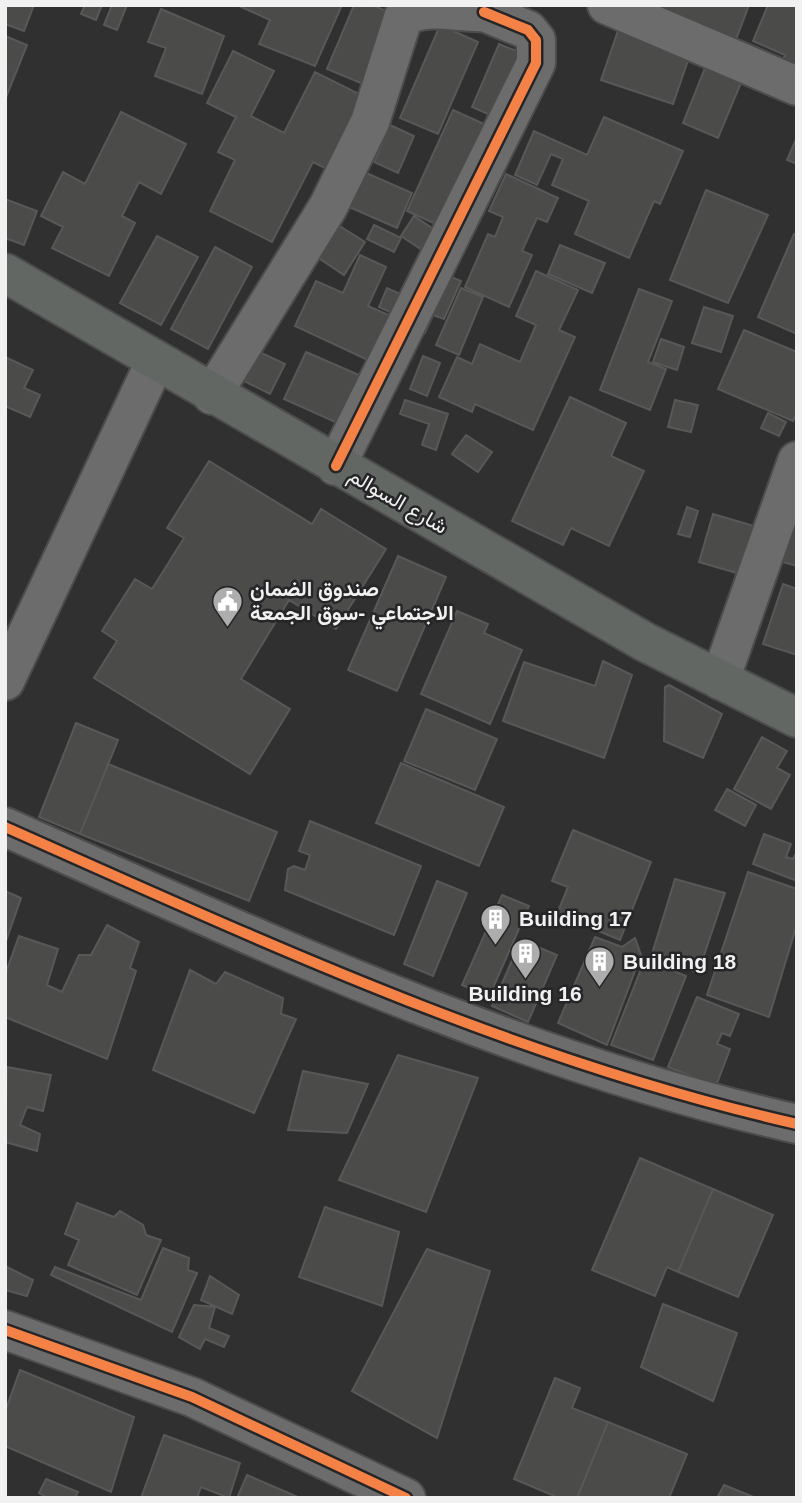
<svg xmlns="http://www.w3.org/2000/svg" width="802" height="1503" font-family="Arial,Vazirmatn,sans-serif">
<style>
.building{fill:#4b4b4a;stroke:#585858;stroke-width:2}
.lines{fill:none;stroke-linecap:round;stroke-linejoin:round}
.minor-casing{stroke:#4c4c4c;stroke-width:42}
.major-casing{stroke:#4c4c4c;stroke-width:42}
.minor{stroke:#6c6c6c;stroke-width:38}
.major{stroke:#636764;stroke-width:38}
.cycleway-casing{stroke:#262527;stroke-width:15}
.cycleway{stroke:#f48246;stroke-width:10}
.labels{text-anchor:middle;stroke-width:5;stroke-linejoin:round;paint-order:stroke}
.street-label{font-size:21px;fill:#f2f1f2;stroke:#262527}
.poi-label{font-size:21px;font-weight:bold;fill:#f2f1f2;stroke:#262527;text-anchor:start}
</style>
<rect width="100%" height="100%" fill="#303030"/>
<path class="building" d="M5,5h29l-10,26 -19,-7z
M85,5h17l-6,15 -15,-6z
M112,5h15l-10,25 -13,-5z
M237,5h105l-27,61 -56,-22 11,-24z
M354,5h18l26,11 -30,70 -41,-17z
M627,5h122l-15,40z
M768,5h29v74l-19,-8 7,-16 -32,-14z
M161,9l63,27 -22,58 -47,-18 11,-28 -18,-6z
M621,22l72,24 -20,58 -72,-24z
M440,25l38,17 -40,92 -38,-16z
M5,36l22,9 -22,55z
M499,44l32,13 -27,64 -32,-14z
M233,51l41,20 -23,45 33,17 31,-61 56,28 -36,73 -22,-11 -41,80 -62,-31 25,-51 -17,-8 18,-35 -29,-14z
M707,63l36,15 -25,60 -35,-15z
M453,110l42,19 -46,101 -42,-19z
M121,112l65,32 -25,50 -22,-12 -17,34 13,7 -26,53 -57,-28 11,-21 -22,-11 22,-44 22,12z
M604,117l79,34 -23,53 -6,-3 -25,57 -54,-24 14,-33 -37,-16 11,-26 -12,-5 -14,31 -22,-10 19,-44 53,24z
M390,125l24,11 -16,37 -24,-11z
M797,137v27l-10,-4z
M364,172l48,21 -15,35 -48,-21z
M506,174l52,24 -11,24 -10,-4 -15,33 10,4 -23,52 -44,-20 23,-53 7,3 8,-20 -14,-6z
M706,190l62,25 -40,88 -58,-23z
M5,199l32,12 -13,34 -19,-7z
M414,216l36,24 -13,20 -36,-24z
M338,225l27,17 -21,33 -27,-18z
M374,225l27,13 -7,14 -27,-13z
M794,234l3,2v98l-39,-17z
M157,236l41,21 -37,68 -41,-22z
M560,245l45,18 -13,30 -44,-19z
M215,247l37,20 -44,82 -37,-20z
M360,255l26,12 -18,39 25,11 -21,45 -77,-36 21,-45 27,12z
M437,271l24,10 -17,38 -11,-4 -8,18 -30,-14 2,-4 -18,-8 8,-19 36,16z
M536,271l42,19 -19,40 16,7 -42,93 -58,-26 -3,8 -33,-15 18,-40 15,7 8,-20 40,18 16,-37 -20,-9z
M461,288l22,9 -24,58 -23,-10z
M639,289l33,12 -24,61 18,7 -16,41 -50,-20z
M704,307l29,9 -12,36 -29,-9z
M744,330l53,22v60l-4,9 -75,-32z
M661,339l23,8 -7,23 -24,-8z
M253,349l32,15 -15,30 -32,-16z
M306,352l60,26 -22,48 -60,-27z
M423,356l17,7 -13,33 -17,-7z
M5,357l28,13 -9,18 16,7 -10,22 -25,-11z
M570,397l56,26 -15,33 33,15 -35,75 -38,-18 -8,17 -51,-24z
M405,400l43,14 -12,36 -14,-5 7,-21 -29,-10z
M675,400l23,5 -7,27 -23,-5z
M768,413l18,9 -7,14 -18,-8z
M466,435l26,17 -14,20 -26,-18z
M209,461l103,63 9,-15 65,40 -50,80 -47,-29 -48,79 49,30 -40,65 -156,-96 23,-37 -15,-10 33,-52 17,10 32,-51 -17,-10z
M687,507l11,4 -8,26 -12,-3z
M713,514l51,15 33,-10v47l-37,-10 -6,22 -55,-16z
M398,556l48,21 -49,114 -49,-21z
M783,584l14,5v66l-34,-11z
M457,611l31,13 -4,9 38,17 -32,74 -69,-30z
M603,661l29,14 -28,83 -101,-37 21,-59 71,24z
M669,685l53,29 -19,44 -39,-17 1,-54z
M426,709l71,30 -22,51 -71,-29z
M76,723l42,17 -38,94 -41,-17z
M762,737l25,14 -10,17 13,7 -19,34 -37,-20z
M401,763l103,44 -25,59 -103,-43z
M108,764l169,68 -28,69 -169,-67z
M727,789l29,16 -11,21 -30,-16z
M310,821l111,45 -27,69 -109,-45 3,-21 6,-3 11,4 5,-15 -11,-4z
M573,830l78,32 -31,78 -63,-26 11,-27 -16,-6z
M764,834l27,10 -5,13 7,2 4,-8v30l-44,-17z
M748,872l49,17v35l-28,93 -62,-22z
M675,879l50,14 -27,80 -47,-16z
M437,881l30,12 -34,83 -29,-12z
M5,891l16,7 -16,46z
M502,895l27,11 -40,91 -27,-12z
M107,925l32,17 -9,26 6,3 -29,88 -102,-42v-42l14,-39 39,13 -11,36 15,7 17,-37h12z
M595,937l27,10 13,-9 6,17 -34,90 -49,-22z
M521,940l36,15 -29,67 -36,-16z
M645,959l41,17 -33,84 -42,-15z
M190,970l26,14 9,-12 58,26 -2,16 15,5 -42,94 -101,-43z
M697,997l42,17 -9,22 -8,-3 -5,11 13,5 -14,37 -48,-19z
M398,1055l80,23 -52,134 -87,-32z
M7,1067l44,8 -8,36 -16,-4 -7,18 20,9 -3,17 -32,-9z
M303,1071l65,13 -21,49 -59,-3z
M640,1158l73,31 -35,83 -11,-5 -12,29 -63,-26z
M713,1189l60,26 -35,82 -60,-25z
M77,1203l37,14 6,-6 23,14 3,10 15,5 -24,55 -69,-30 11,-25 -14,-6z
M325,1207l74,25 -17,74 -83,-29z
M163,1248l26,10 -1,12 9,3 -25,59 -121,-57 4,-8 86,33z
M427,1249l63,22 -53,167 -85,-47z
M5,1266l28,14 -6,16 -22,-6z
M210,1276l29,19 -7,19 -31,-14z
M663,1304l74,29 -24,68 -72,-34z
M194,1305l21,2 -6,21 20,8 -5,11 -19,-8 -5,10 -21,-12z
M20,1370l114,47 -23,75 -106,-46v-34z
M555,1378l25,10 -8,20 36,14 -31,76h-18l-45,-19z
M608,1422l79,32 -18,44h-92z
M164,1435l76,28 -11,35 -28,-11 -4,11h-56z
M247,1475l53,23h-63z
M46,1479l32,13 -3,6h-27l-9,-5z
M724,1485l32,13h-39z"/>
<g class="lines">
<defs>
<path id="minor" d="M607,5l190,81
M212,395l116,-188 42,-85 33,-104c22,-16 56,-4 81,-6l2,-7
M336,466l200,-403v-23l-8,-10 -44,-18
M720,680l77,-219
M5,681l150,-319
M5,827c259,115 514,234 792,297
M5,1330l187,67 214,101"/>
<path id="major" d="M5,273l640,369 152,76"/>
</defs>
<use href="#minor" class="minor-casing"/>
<use href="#major" class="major-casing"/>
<use href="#minor" class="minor"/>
<use href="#major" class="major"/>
<defs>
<path id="cycleway" d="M336,466l200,-403v-23l-8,-10 -44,-18
M5,827c259,115 514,234 792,297
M5,1330l187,67 214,101"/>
</defs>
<use href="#cycleway" class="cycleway-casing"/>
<use href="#cycleway" class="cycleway"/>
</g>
<defs>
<symbol id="civic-pin" viewBox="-11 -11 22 30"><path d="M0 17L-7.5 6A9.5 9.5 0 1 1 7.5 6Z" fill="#aeadae" stroke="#262527"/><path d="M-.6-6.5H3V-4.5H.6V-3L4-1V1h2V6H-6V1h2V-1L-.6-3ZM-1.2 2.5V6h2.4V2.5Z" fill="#fff"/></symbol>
<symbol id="building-pin" viewBox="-11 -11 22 30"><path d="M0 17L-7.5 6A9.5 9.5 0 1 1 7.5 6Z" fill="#aeadae" stroke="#262527"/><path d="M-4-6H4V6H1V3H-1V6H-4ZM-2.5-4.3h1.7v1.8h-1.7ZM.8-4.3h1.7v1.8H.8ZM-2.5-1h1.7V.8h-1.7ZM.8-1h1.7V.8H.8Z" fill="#fff"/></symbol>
</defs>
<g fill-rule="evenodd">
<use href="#civic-pin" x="210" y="584" width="35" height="47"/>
<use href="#building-pin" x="478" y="902" width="35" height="47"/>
<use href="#building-pin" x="508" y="936" width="35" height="47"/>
<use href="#building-pin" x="582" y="944" width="35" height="47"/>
</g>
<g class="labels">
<g class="street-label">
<text transform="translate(398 501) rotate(30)" y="7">شارع السوالم</text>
</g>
<g class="poi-label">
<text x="250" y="596">صندوق الضمان<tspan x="250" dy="24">الاجتماعي -سوق الجمعة</tspan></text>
<text x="519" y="926">Building 17</text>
<text x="623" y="969">Building 18</text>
<text x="525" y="1001" text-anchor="middle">Building 16</text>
</g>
</g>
<rect width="802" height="1503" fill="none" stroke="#f2f1f2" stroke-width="14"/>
</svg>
